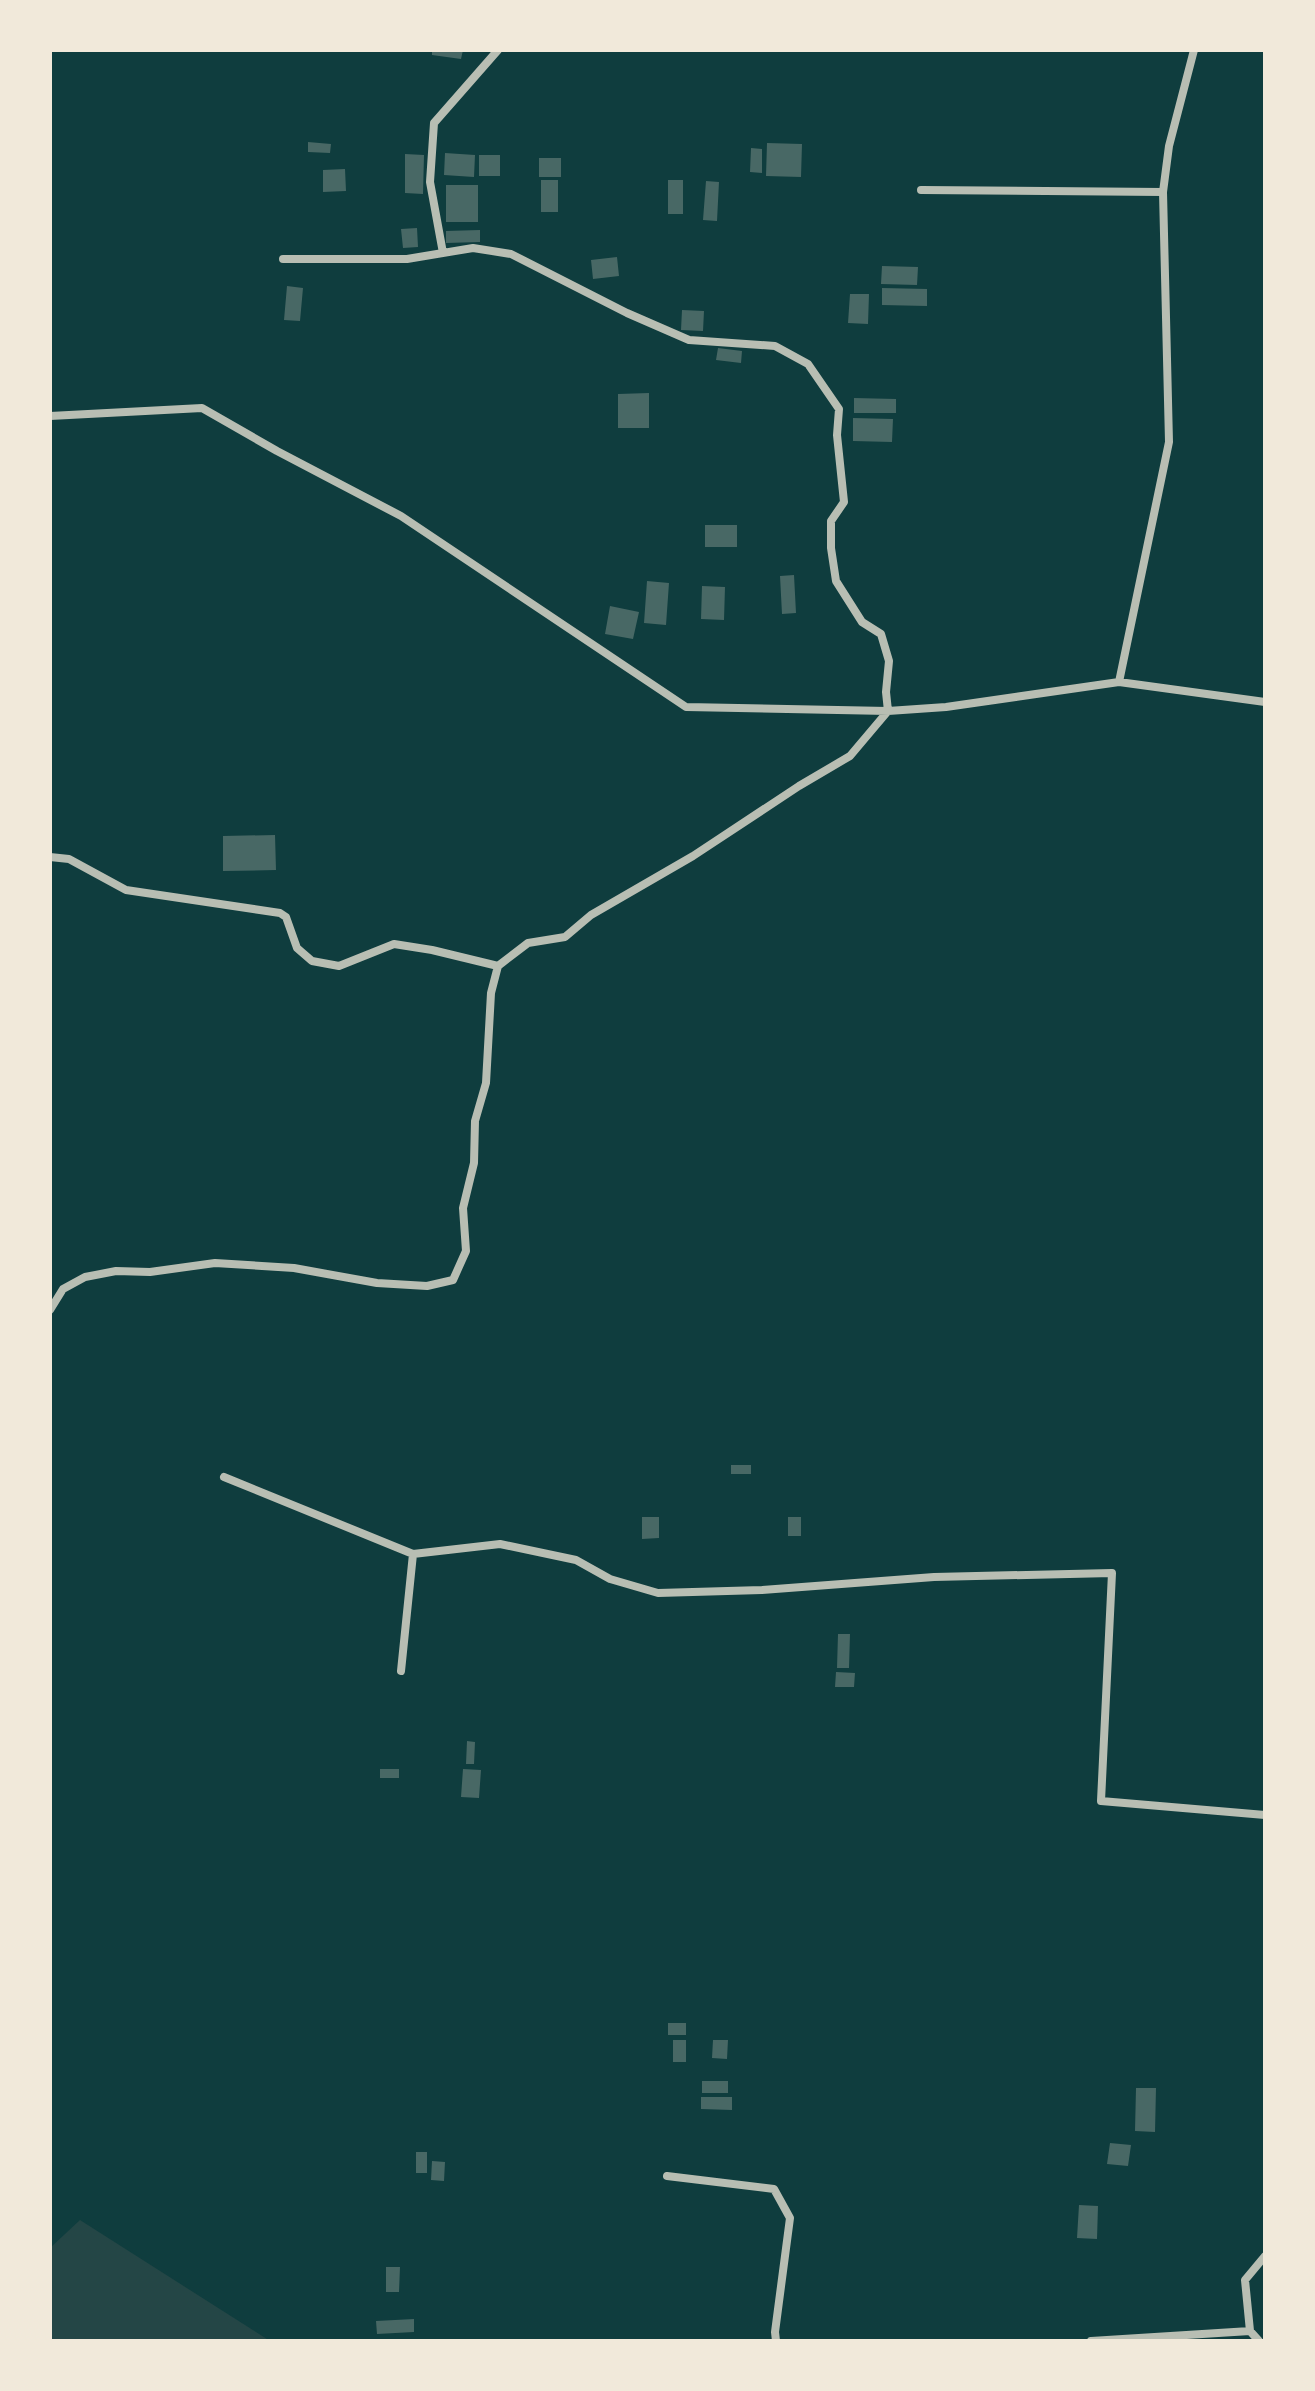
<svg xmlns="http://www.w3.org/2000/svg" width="1315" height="2391" font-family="'Alegreya Sans',sans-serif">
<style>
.green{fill:#244646}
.building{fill:#486865}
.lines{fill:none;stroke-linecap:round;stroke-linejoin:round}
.minor{stroke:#b8beb3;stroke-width:8}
</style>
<rect width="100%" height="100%" fill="#0f3d3e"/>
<path class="green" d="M80,2220l190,121h-220v-93z"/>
<path class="building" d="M432,50h31l-2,9 -29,-4z
M308,142l23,2 -1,9 -22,-1z
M767,143l35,1 -1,33 -35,-1z
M751,148l11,1v24l-12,-1z
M445,153l30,2 -1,22 -30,-2z
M405,154l19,1 -1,39 -18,-1z
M479,155h21v21h-21z
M539,158h22v19h-22z
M345,169l1,22 -23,1v-22z
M541,180h17v32h-17z
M668,180h15v34h-15z
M706,181l13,1 -2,39 -14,-1z
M446,185h32v37h-32z
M417,228l1,19 -15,1 -2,-19z
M480,230v12l-34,1v-12z
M617,257l2,19 -26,3 -2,-19z
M882,266l36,1 -1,18 -36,-1z
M287,286l16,2 -3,33 -16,-1z
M882,288l45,1v17l-45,-1z
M850,294h19l-1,30 -20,-1z
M682,310l22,1 -1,20 -22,-1z
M718,348l24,3 -1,12 -25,-3z
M649,393v35h-31v-34z
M854,398l42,1v14h-42z
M853,418l40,1 -1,23 -39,-1z
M705,525h32v22h-32z
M794,575l2,38 -14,1 -2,-38z
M647,581l22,2 -3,42 -22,-2z
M702,586l23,1 -1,33 -23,-1z
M610,606l29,6 -6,27 -28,-5z
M275,835l1,35 -53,1v-35z
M731,1465h20v9h-20z
M642,1517h17v21l-17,1z
M788,1517h13v19h-13z
M838,1634h12l-1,34h-12z
M836,1672l19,1 -1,14h-19z
M467,1741l8,1 -1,22h-8z
M380,1769h19v9h-19z
M463,1769l18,1 -2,28 -18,-1z
M668,2023h18v12h-18z
M673,2040h13v22h-13z
M713,2040h15l-1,19 -15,-1z
M702,2081h26v12h-26z
M1136,2088h20l-1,44 -20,-1z
M701,2097h31v13l-31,-1z
M1110,2143l21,2 -3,21 -21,-2z
M416,2152h11v21h-11z
M432,2161l13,1 -1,19 -13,-1z
M1079,2205l19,1 -1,33 -20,-1z
M386,2267h14l-1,25h-13z
M414,2319v13l-37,2 -1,-13z"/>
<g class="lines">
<path class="minor" d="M921,190l242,2
M443,253l-13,-71 4,-59 64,-73
M50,416l152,-8 75,43 124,65 285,191 202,4 58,-4 173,-25 146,20
M1119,682l50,-240 -6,-250 6,-46 25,-96
M50,857l19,2 57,31 154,23 6,4 11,31 15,13 27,5 55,-22 38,6 66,16
M50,1310l13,-21 22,-12 31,-6 34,1 65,-9 79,5 83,15 50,3 26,-6 13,-29 -3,-43 11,-45 1,-42 11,-38 5,-90 7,-27 30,-23 37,-6 26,-22 102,-59 106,-70 51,-30 38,-45 -2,-19 3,-31 -8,-27 -19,-12 -26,-41 -5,-33v-27l13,-19 -7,-67 2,-26 -31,-45 -33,-18 -86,-6 -62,-27 -116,-59 -38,-6 -66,11h-124
M224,1477l189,77
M401,1671l12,-117 87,-10 76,16 34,19 48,14 104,-3 172,-13 178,-4 -11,228 164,14
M667,2176l107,13 16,29 -15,114 1,9
M1250,2331l-5,-51 20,-24
M1091,2341l159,-10 9,10"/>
</g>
<rect width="1315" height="2391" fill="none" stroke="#f1e9da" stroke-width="104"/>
</svg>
